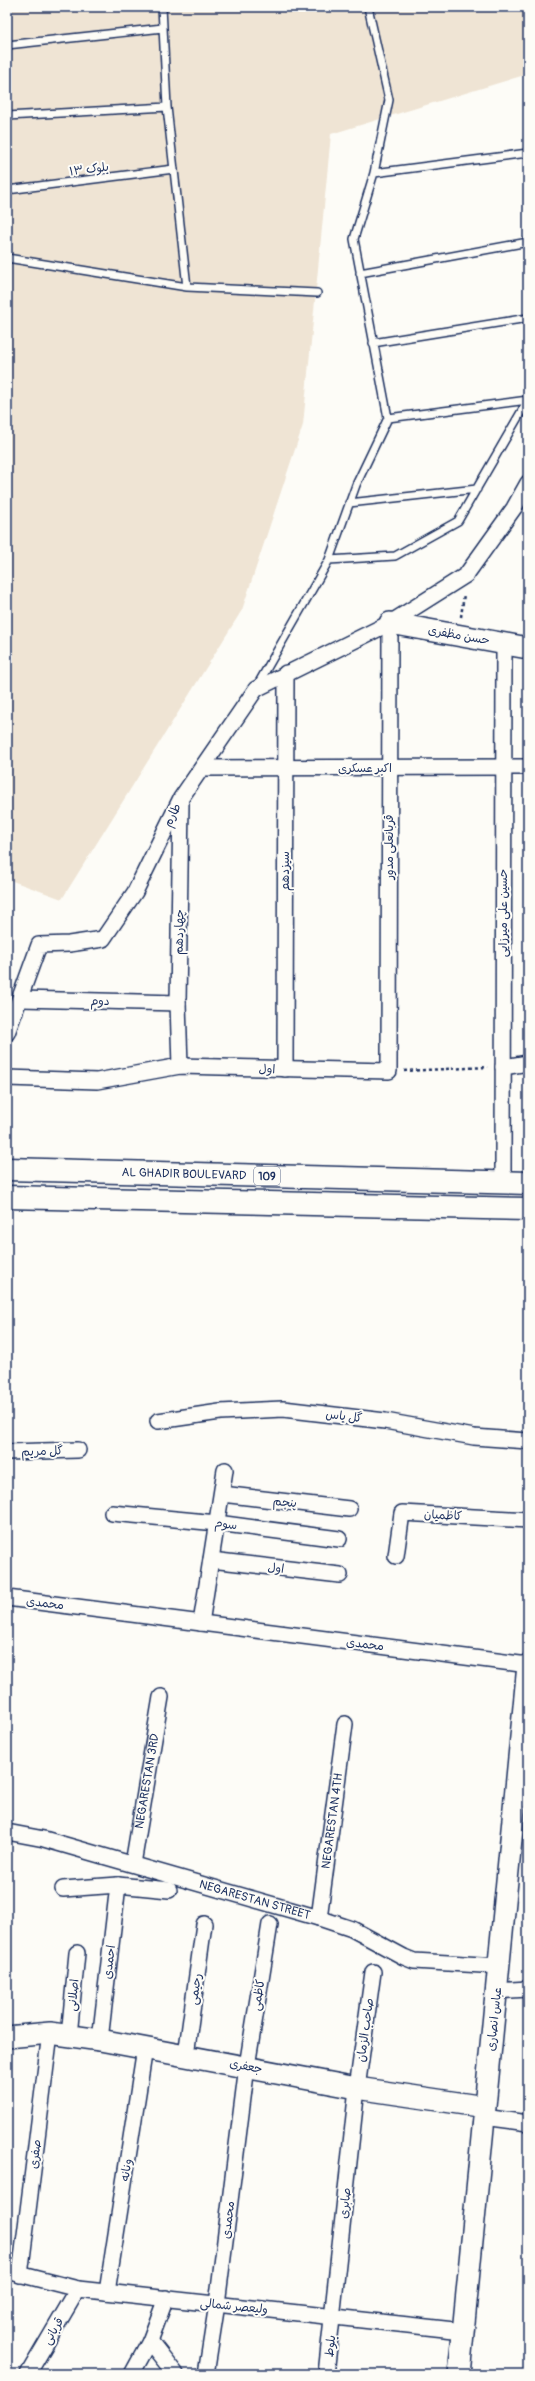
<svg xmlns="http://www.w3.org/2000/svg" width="535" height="2381" font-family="Pangolin,'Playpen Sans Arabic',sans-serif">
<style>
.built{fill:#efe4d4}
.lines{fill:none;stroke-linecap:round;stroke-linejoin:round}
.lane-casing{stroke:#1b2f5e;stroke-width:10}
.street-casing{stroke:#1b2f5e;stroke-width:18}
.secondary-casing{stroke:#1b2f5e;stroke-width:24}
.primary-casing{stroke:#1b2f5e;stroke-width:25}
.path{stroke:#1b2f5e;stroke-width:2.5;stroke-dasharray:3 3;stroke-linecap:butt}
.lane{stroke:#fdfcf7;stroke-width:7}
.street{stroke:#fdfcf7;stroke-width:15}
.secondary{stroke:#fdfcf7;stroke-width:21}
.primary{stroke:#fdfcf7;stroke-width:22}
.labels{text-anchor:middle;stroke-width:4;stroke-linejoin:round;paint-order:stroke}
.shield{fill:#fdfcf7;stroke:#5f6c8c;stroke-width:1}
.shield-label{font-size:11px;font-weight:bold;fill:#1b2f5e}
.street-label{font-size:12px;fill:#1b2f5e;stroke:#fdfcf7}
</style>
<rect width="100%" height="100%" fill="#fdfcf7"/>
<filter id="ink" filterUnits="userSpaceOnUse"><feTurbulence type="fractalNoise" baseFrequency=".025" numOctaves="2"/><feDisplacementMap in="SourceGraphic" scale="8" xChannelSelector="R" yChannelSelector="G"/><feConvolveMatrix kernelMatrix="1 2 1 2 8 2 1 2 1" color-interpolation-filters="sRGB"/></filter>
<g filter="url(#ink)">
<path class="built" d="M7,7h521v67l-197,60 -28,291 -61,185 -180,289 -55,-20z"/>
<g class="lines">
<defs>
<path id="lane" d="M162,7l5,100 20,180 130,6
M7,45l156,-17
M7,116l160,-9
M374,173l154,-20
M7,190l167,-21
M7,258l180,29
M360,273l168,-31
M373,343l155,-25
M388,418l140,-18
M349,503l128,-14
M329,560l66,-4 63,-35 70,-121
M258,684l71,-124 27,-75 32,-67 -34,-179 20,-66 15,-73 -21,-93"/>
<g id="street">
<path d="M202,768l326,-1"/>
<path d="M21,999l157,4"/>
<path d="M7,1033l32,-88 30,-1 34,-5 32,-47 46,-94 75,-109 134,-66 76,-48 48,-67 14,-25"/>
<path d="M180,1066l-2,-63 3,-200"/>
<path d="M503,1067l25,-4"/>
<path d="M285,1069l1,-396"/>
<path d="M7,1078l90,3 83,-15 209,5 1,-448"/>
<path d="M503,1182l1,-538"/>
<path d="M158,1421l62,-9 63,-3 102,12 89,16 54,4"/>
<path d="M7,1452l71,-2"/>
<path d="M222,1494l127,15"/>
<path d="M112,1513l105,10 122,16"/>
<path d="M396,1556l6,-43 126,7"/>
<path d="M211,1560l129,15"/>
<path d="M7,1598l521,67"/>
<path d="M201,1623l24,-153"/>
<path id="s1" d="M7,1832l37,7 275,79 33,11 52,28 10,4 85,5"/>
<path id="s2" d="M133,1864l28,-167"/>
<path d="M63,1889l55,-4 51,5"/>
<path id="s3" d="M319,1918l26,-194"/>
<path d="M496,1991l32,-2"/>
<path d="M69,2036l8,-83"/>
<path d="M100,2040l18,-155"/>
<path d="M186,2055l18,-131"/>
<path d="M484,2117l44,6"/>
<path d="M7,2271l71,18 385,42"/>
<path d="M20,2275l30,-242"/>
<path d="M107,2292l38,-244"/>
<path d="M150,2341l26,33"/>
<path d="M28,2374l50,-85"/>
<path d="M132,2374l18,-33 16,-43"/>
<path d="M206,2374l11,-70 30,-238 23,-142"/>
<path d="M326,2374l31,-286 16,-116"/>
</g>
<path id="secondary" d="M390,623l138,25
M7,2037l43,-4 50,7 257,48 128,19
M459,2374l69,-709"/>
<g id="primary">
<path id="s4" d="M7,1169l521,14"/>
<path d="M7,1197l521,12"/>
</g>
</defs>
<use href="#lane" class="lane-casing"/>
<use href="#street" class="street-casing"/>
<use href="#secondary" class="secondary-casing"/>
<use href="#primary" class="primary-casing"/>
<path class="path" d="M461,617l3,-23
M404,1071l84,-4"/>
<use href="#lane" class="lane"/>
<use href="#street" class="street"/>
<use href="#secondary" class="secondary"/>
<use href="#primary" class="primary"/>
</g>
</g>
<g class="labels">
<rect class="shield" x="254" y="1167" width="26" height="18" rx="3"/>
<g class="shield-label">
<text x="267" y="1180">109</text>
</g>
<g class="street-label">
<text transform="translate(89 169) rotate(-7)" y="4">بلوک ۱۳</text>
<text transform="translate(459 635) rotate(10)" y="4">حسن مظفری</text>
<text x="365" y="772">اکبر عسکری</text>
<text transform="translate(172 815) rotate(-64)" y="4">طارم</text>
<text transform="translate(389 847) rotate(-90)" y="4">قربانعلی مدور</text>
<text transform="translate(285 871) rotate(-90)" y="4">سیزدهم</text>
<text transform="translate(503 913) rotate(-90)" y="4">حسین علی میرزایی</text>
<text transform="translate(179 932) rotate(-89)" y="4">چهاردهم</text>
<text transform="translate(100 1001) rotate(1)" y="4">دوم</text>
<text transform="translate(267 1069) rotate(2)" y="4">اول</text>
<text dy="4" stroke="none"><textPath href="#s4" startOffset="177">AL GHADIR BOULEVARD</textPath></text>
<text transform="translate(344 1416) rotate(7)" y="4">گل یاس</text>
<text transform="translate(42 1451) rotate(-2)" y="4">گل مریم</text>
<text transform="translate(285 1502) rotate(6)" y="4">پنجم</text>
<text transform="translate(443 1515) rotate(3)" y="4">کاظمیان</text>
<text transform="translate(226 1524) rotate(7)" y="4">سوم</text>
<text transform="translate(276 1568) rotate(7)" y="4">اول</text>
<text transform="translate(45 1603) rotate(7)" y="4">محمدی</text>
<text transform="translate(365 1644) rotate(7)" y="4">محمدی</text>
<text dy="4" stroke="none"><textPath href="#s2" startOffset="84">NEGARESTAN 3RD</textPath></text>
<text dy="4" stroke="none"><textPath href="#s3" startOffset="98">NEGARESTAN 4TH</textPath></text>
<text dy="4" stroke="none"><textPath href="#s1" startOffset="257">NEGARESTAN STREET</textPath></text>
<text transform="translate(109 1962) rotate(-83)" y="4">احمدی</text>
<text transform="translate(195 1989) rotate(-82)" y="4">رحیمی</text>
<text transform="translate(73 1995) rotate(-85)" y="4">اصلانی</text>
<text transform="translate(258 1995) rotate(-81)" y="4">کاظمی</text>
<text transform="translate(494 2019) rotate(-84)" y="4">عباس انصاری</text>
<text transform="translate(365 2030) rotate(-82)" y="4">صاحب الزمان</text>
<text transform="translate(246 2066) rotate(11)" y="4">جعفری</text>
<text transform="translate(35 2154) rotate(-83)" y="4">صفری</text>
<text transform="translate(126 2170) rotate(-81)" y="4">ونانه</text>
<text transform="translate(345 2203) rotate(-84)" y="4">صابری</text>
<text transform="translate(228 2220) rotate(-83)" y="4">محمدی</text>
<text transform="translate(234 2306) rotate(6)" y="4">ولیعصر شمالی</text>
<text transform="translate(53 2331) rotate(-60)" y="4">قربانی</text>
<text transform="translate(330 2346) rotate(-83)" y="4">بلوط</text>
</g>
</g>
<rect width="535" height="2381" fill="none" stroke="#fdfcf7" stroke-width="24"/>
<rect x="12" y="12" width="511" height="2357" fill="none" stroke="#1b2f5e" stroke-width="1.5" filter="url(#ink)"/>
</svg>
